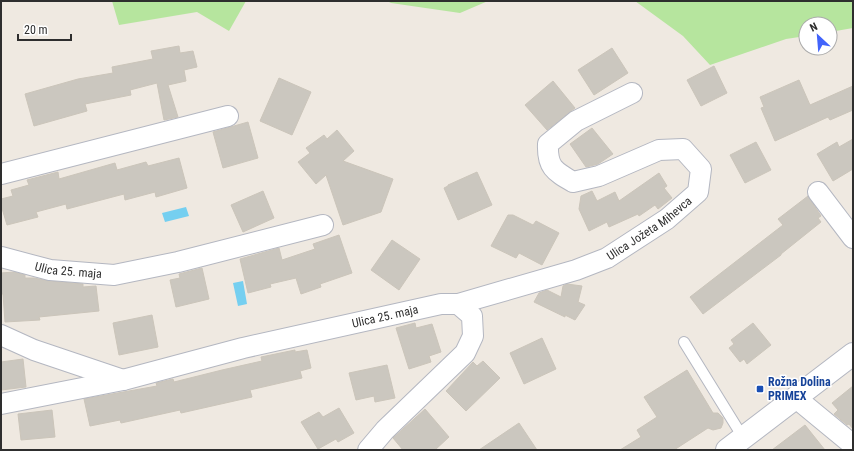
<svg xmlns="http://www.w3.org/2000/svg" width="854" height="451" font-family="'Roboto Condensed',sans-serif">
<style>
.green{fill:#b6e59e}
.water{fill:#75cff0}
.building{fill:#cbc7bf;stroke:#cbc5ba}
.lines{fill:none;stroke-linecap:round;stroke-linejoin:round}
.lane-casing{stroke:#b4b7c1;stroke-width:12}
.street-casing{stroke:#b4b7c1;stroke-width:22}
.secondary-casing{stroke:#b4b7c1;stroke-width:24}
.lane{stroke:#fff;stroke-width:10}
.street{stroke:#fff;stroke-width:20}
.secondary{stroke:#fff;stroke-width:22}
.transit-dot{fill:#1a4fb4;stroke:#fff;stroke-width:1.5}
.labels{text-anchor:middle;stroke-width:3;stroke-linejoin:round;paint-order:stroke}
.street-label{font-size:12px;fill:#2e2e2e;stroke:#fff}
.transit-label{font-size:12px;font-weight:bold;fill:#164399;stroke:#fff;text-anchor:start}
</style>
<rect width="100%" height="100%" fill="#efe9e1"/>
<path class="green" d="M112,1h134l-17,30 -32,-19 -78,13z
M387,1h101l-28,12 -69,-10z
M635,1h218v27l-23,4v-8h-24v12l-20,3 -76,26 -27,-29z"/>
<path class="water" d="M186,207l3,9 -24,6 -3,-9z
M243,281l4,23 -9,2 -5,-23z"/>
<path class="building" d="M179,46l1,7 13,-2 4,16 -13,3 2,11 -18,4 10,32 -14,3 -7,-37 -27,7 1,5 -46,9 2,7 -53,15 -9,-32 53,-15 35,-6 -1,-6 41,-8 -2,-8z
M612,48l16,25 -34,22 -16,-25z
M714,66l13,27 -26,13 -14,-26z
M279,78l32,14 -19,43 -32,-14z
M799,80l11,25 43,-19v24l-23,10 -2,-3 -53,24 -14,-33 3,-1 -4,-10z
M553,81l22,27 -28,22 -22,-25z
M248,122l10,36 -35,10 -10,-36z
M592,128l21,26 -15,10 -12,3 -16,-23z
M337,130l17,21 -11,10 50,18 -12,33 -38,13 -17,-50 -10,9 -18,-22 12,-9 -4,-5 18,-13 3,4z
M853,139v30l-20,12 -16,-27 20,-12 2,5z
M756,142l15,28 -26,13 -15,-28z
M179,158l8,30 -31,9 -1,-5 -30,8 -1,-6 -57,15 -1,-5 -30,8 2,5 -31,8 -6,-20v-6l12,-3 -2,-6 18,-5 -2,-5 31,-8 1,7 56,-16 2,7 29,-8 2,4z
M477,172l15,33 -34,15 -14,-32 4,-2v-1z
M659,173l8,13 -3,2 8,10 -14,11 -3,-4 -16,11 -1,-2 -29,13 -2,-5 -18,9 -10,-22 2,-13 11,-5 5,10 18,-9 4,9z
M263,191l11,27 -31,14 -12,-27z
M808,196l13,20 -3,2 3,4 -40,32v1l-78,59 -13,-17 93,-72 -5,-6z
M508,215h5l20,10 3,-4 23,12 -17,32 -23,-12 -3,5 -25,-12z
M339,235l13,38 -32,11 1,3 -20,7 -5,-16 -26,6 1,3 -23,6 -8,-34 39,-11 3,12 33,-11 -2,-5z
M392,240l28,19 -21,31 -28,-20z
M202,268l7,31 -33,8 -6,-27 10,-2 -1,-4z
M14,272l11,3v3h9l15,3 34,3v3l13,-1 3,25 -60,6 1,3 -35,2 -2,-28h-2v-21z
M567,284l15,2 -4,16 7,3 -10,15 -10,-5v2l-31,-15 5,-9 8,-3 14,7 2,-11z
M152,315l6,32 -39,8 -6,-32z
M415,323l1,5 16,-4 9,28 -12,4 2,6 -22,7 -13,-41z
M753,323l18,22 -24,19 -3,-5 -4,3 -11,-14 5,-4 -3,-4z
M542,338l14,31 -32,15 -14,-31z
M295,350v2l12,-2 4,18 -11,3 2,7 -52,12 2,7 -71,16 -1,-3 -59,13 -1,-3 -30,6 -6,-27 73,-13 -1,-3 17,-4 1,3 48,-12 40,-9 -1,-4z
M23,359l3,28 -25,3v-28z
M483,361l17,17 -34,33 -20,-20 27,-29 4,4z
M387,365l8,33 -20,4 -1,-6 -18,4 -7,-27z
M687,370l26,43h5l5,5v5l-2,5 -8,2 -5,-2 -34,22h-54l21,-13 -4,-7 20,-13 -13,-20z
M853,386v43l-4,-5 -2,1 -13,-11 4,-4 -6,-7z
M339,408l15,25 -16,9 -2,-3 -18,10 -17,-27 18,-10 4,5z
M425,409l24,28 -14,13h-32l-10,-12z
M52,410l3,27 -34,3 -3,-26z
M519,423l18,27h-58z
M805,425l20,25h-53z"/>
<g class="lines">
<defs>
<path id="lane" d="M684,342l60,97"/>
<g id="street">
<path d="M1,174l227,-58"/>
<path d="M818,192l35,46"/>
<path id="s1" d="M1,257l49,13 64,5 64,-13 145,-37"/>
<path d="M1,335l33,15 89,30"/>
<path d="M796,398l57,47"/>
<path id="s2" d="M1,404l122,-24 120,-32 198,-44h17l118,-34 31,-12 60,-39 31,-27 3,-23 -18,-20 -24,1 -60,26 -26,6c-19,-11 -26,-15 -25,-38l28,-23 56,-28"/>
<path d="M368,450l17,-20 80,-77 8,-17 -1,-20 -14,-12"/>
</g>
<path id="secondary" d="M727,450l126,-96"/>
</defs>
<use href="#lane" class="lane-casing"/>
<use href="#street" class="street-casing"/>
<use href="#secondary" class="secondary-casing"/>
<use href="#lane" class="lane"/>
<use href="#street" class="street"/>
<use href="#secondary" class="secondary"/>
</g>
<rect class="transit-dot" x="756" y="385" width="8" height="8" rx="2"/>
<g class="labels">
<g class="street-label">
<text dy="4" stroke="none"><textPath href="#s2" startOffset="676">Ulica Jožeta Mihevca</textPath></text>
<text dy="4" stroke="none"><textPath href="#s1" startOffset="69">Ulica 25. maja</textPath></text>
<text dy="4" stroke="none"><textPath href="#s2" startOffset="394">Ulica 25. maja</textPath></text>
</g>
<g class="transit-label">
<text x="768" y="386">Rožna Dolina<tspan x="768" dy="14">PRIMEX</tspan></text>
</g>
</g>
<rect width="854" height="451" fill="none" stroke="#2e2e2e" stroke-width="4"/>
<g transform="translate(818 36) rotate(334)"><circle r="19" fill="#ffffff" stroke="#ababab"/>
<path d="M0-3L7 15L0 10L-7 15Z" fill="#4264fb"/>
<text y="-6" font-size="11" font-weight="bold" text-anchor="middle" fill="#2e2e2e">N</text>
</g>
<path d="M18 34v6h53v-6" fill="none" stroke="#2e2e2e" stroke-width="2"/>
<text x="24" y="34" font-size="12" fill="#2e2e2e" stroke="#ffffff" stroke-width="3" paint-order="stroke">20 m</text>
</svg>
